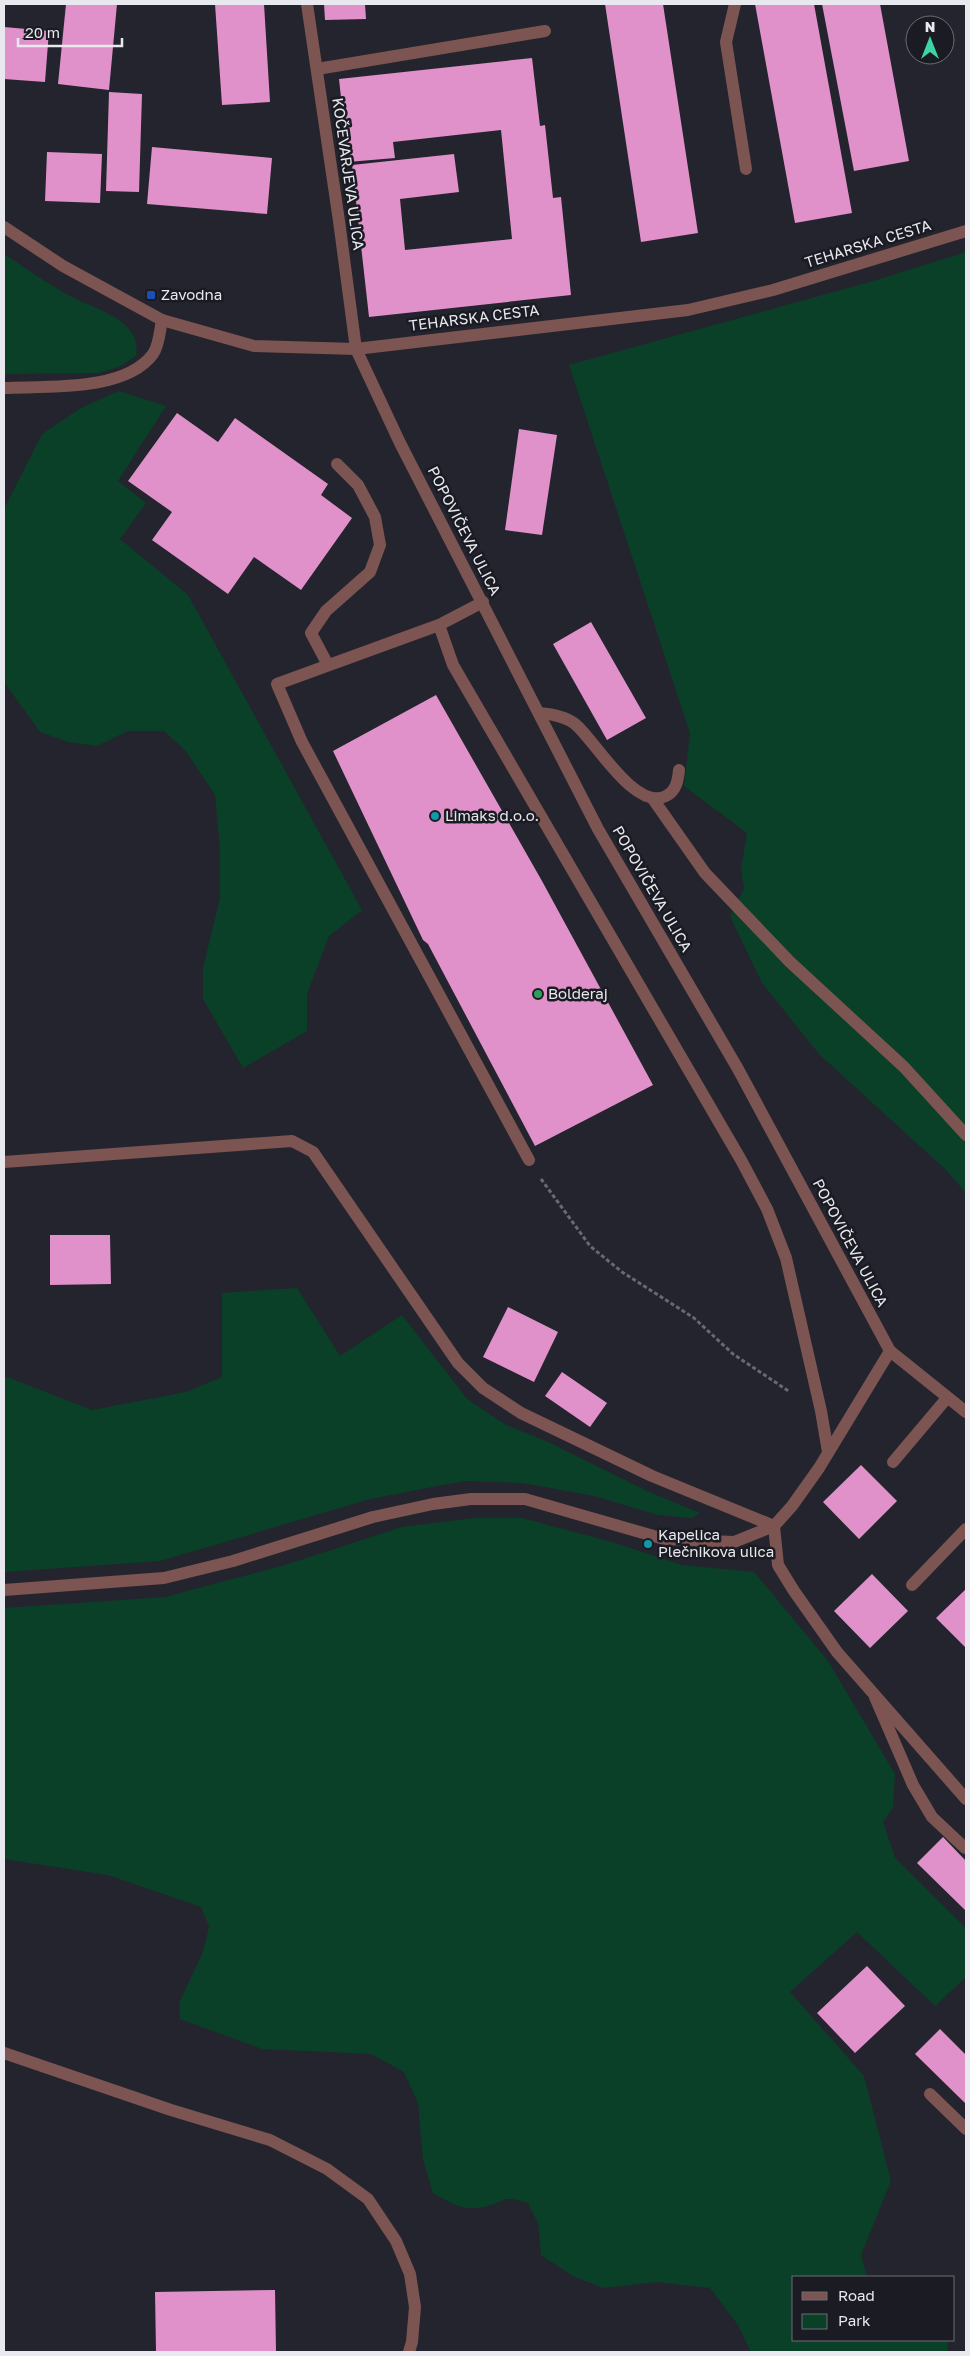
<svg xmlns="http://www.w3.org/2000/svg" width="970" height="2356" font-family="'Golos Text',sans-serif">
<style>
.green{fill:#0a4027}
.building{fill:#e091c9}
.lines{fill:none;stroke-linecap:round;stroke-linejoin:round}
.path{stroke:#696a71;stroke-width:3;stroke-dasharray:4 2.5;stroke-linecap:butt}
.service{stroke:#7c5451;stroke-width:12}
.minor{stroke:#7c5451;stroke-width:12}
.tertiary{stroke:#7c5451;stroke-width:12}
.transit-dot{fill:#1a4fb4;stroke:#1a1b23;stroke-width:2}
.culture-dot{fill:#0f9aa8;stroke:#1a1b23;stroke-width:2}
.leisure-dot{fill:#2e9e5b;stroke:#1a1b23;stroke-width:2}
.labels{text-anchor:middle;stroke-width:5;stroke-linejoin:round;paint-order:stroke}
.street-label{font-size:15px;fill:#e8e9ee;stroke:#1a1b23}
.poi-label{font-size:15px;fill:#e8e9ee;stroke:#1a1b23;text-anchor:start}
</style>
<rect width="100%" height="100%" fill="#23242d"/>
<path class="green" d="M966,252v941l-20,-23 -127,-116 -57,-71 -32,-67 14,-27 -3,-20 6,-36 -63,-47 6,-53 -121,-368 301,-83z
M4,254c21,13 42,29 64,41 25,14 75,24 68,61l-17,11 -21,6 -94,1z
M119,391l47,15 -48,75 28,22 -26,36 68,56 174,315 -33,26 -22,58v37l-64,37 -40,-69v-31l17,-70v-49l-5,-54 -30,-45 -21,-19h-36l-31,15 -29,-4 -28,-10 -36,-50v-173l38,-75 39,-26z
M297,1288l43,68 62,-41 65,84 39,26 40,16 101,50 53,22 -8,5 -34,-3 -64,-19 -71,-13 -59,-2 -94,18 -210,62 -156,11v-195h3l85,33 94,-18 36,-15v-84z
M474,1518h48l93,25 67,22 72,7 74,89 67,113 -2,34 -10,14 12,36 71,70v49l-31,29 -78,-74 -67,60 74,84 27,105 -30,74 6,22h-73v63h154l-1,12h-196l-13,-27 -28,-37 -53,-6 -54,6 -30,-12 -32,-21 -3,-32 -10,-20c-28,-9 -21,-1 -45,4 -18,5 -35,-5 -50,-14l-10,-33 -5,-57 -14,-31 -33,-18 -109,-5 -82,-30 -1,-16 24,-51 6,-25 -8,-20 -93,-32 -104,-16v-251l161,-11 120,-32 117,-38z"/>
<path class="building" d="M66,4h51l-8,86 -51,-6z
M215,4h49l6,98 -48,3z
M324,4h41l1,15 -41,1z
M605,4h58l35,229 -57,9z
M755,4h59l38,209 -57,10z
M822,4h58l29,157 -55,10z
M4,27l45,4 -4,51 -41,-3z
M532,58l8,68 5,-1 8,73 8,-1 10,98 -202,22 -17,-152 102,-11 5,38 -59,7 5,51 107,-11 -11,-109 -108,12 2,16 -47,4 -9,-83z
M109,92l33,2 -3,98 -33,-1z
M152,147l120,11 -5,56 -120,-10z
M47,152l55,2 -2,49 -55,-2z
M177,413l41,29 17,-24 93,66 -7,11 31,23 -51,72 -47,-33 -26,37 -76,-54 20,-28 -44,-31z
M519,429l38,6 -15,100 -37,-5z
M591,622l55,96 -39,22 -54,-96z
M436,695l106,186 111,204 -118,61 -107,-202 -5,-4 -90,-189z
M50,1235h60l1,49 -61,1z
M508,1307l50,25 -24,50 -51,-25z
M562,1372l45,31 -17,24 -45,-31z
M861,1465l36,36 -38,38 -36,-37z
M872,1574l36,37 -38,37 -36,-37z
M966,1589v59l-30,-30z
M943,1837l23,24v50l-49,-48z
M867,1966l38,40 -50,47 -38,-40z
M940,2029l26,26v49l-51,-50z
M275,2290l1,62h-120l-1,-60z"/>
<g class="lines">
<path class="path" d="M541,1179l49,67 32,26 72,46 39,36 57,38"/>
<path class="service" d="M735,4l-9,38 20,127
M317,69l228,-38
M4,388c43,-2 121,4 149,-34 6,-8 7,-24 9,-34
M483,602l-44,23 14,40 288,495 26,49 19,49 35,153 7,41
M439,625l-162,59 25,58 227,418
M328,665l-17,-32 15,-22 44,-39 10,-27 -5,-28 -17,-32 -21,-21
M539,713c12,1 26,3 36,11 19,15 60,88 91,72 10,-5 12,-15 13,-26
M893,1462l54,-64
M912,1585l54,-56
M875,1697l38,88 19,32 33,31"/>
<path class="minor" d="M307,4l32,217 17,128 44,94 198,386 140,240 152,282 76,61
M653,799l52,74 85,89 114,105 62,68
M4,1162l288,-21 21,11 145,211 25,25 38,25 131,63 122,50 4,39 16,26 43,61 129,147
M4,1590l160,-12 69,-17 140,-44 60,-13 38,-5h54l139,40 70,3 40,-16 18,-20 27,-38 71,-117
M4,2053l167,57 99,30 57,29 41,30 28,42 14,33 5,33 -3,35 -3,10
M930,2094l36,35"/>
<path class="tertiary" d="M4,227l59,39 99,54 92,26 102,3 332,-39 85,-20 193,-59"/>
</g>
<rect class="transit-dot" x="146" y="290" width="10" height="10" rx="2.5"/>
<g class="culture-dot">
<circle cx="435" cy="816" r="5"/>
<circle cx="648" cy="1544" r="5"/>
</g>
<circle class="leisure-dot" cx="538" cy="994" r="5"/>
<g class="labels">
<g class="street-label">
<text transform="translate(348 174) rotate(82)" y="5">KOČEVARJEVA ULICA</text>
<text transform="translate(868 244) rotate(-17)" y="5">TEHARSKA CESTA</text>
<text transform="translate(474 318) rotate(-7)" y="5">TEHARSKA CESTA</text>
<text transform="translate(464 531) rotate(63)" y="5">POPOVIČEVA ULICA</text>
<text transform="translate(652 889) rotate(60)" y="5">POPOVIČEVA ULICA</text>
<text transform="translate(850 1243) rotate(62)" y="5">POPOVIČEVA ULICA</text>
</g>
<g class="poi-label">
<text x="161" y="300">Zavodna</text>
<text x="445" y="821">Limaks d.o.o.</text>
<text x="548" y="999">Bolderaj</text>
<text x="658" y="1540">Kapelica<tspan x="658" dy="17">Plečnikova ulica</tspan></text>
</g>
</g>
<rect width="970" height="2356" fill="none" stroke="#e8e9ee" stroke-width="10"/>
<rect x="792" y="2276" width="162" height="65" fill="#1a1b23" stroke="#6c6d74"/>
<rect x="802" y="2292" width="25" height="8" fill="#7c5451" stroke="#6c6d74"/>
<text x="838" y="2301" font-size="15" fill="#e8e9ee">Road</text>
<rect x="802" y="2314" width="25" height="15" fill="#0a4027" stroke="#6c6d74"/>
<text x="838" y="2326" font-size="15" fill="#e8e9ee">Park</text>
<g transform="translate(930 40)"><circle r="24" fill="#1a1b23" stroke="#6c6d74"/>
<path d="M0-4L9 19L0 12L-9 19Z" fill="#3ed4a3"/>
<text y="-8" font-size="14" font-weight="bold" text-anchor="middle" fill="#e8e9ee">N</text>
</g>
<path d="M18 38v8h104v-8" fill="none" stroke="#e8e9ee" stroke-width="2.5"/>
<text x="25" y="38" font-size="15" fill="#e8e9ee" stroke="#1a1b23" stroke-width="4" paint-order="stroke">20 m</text>
</svg>
